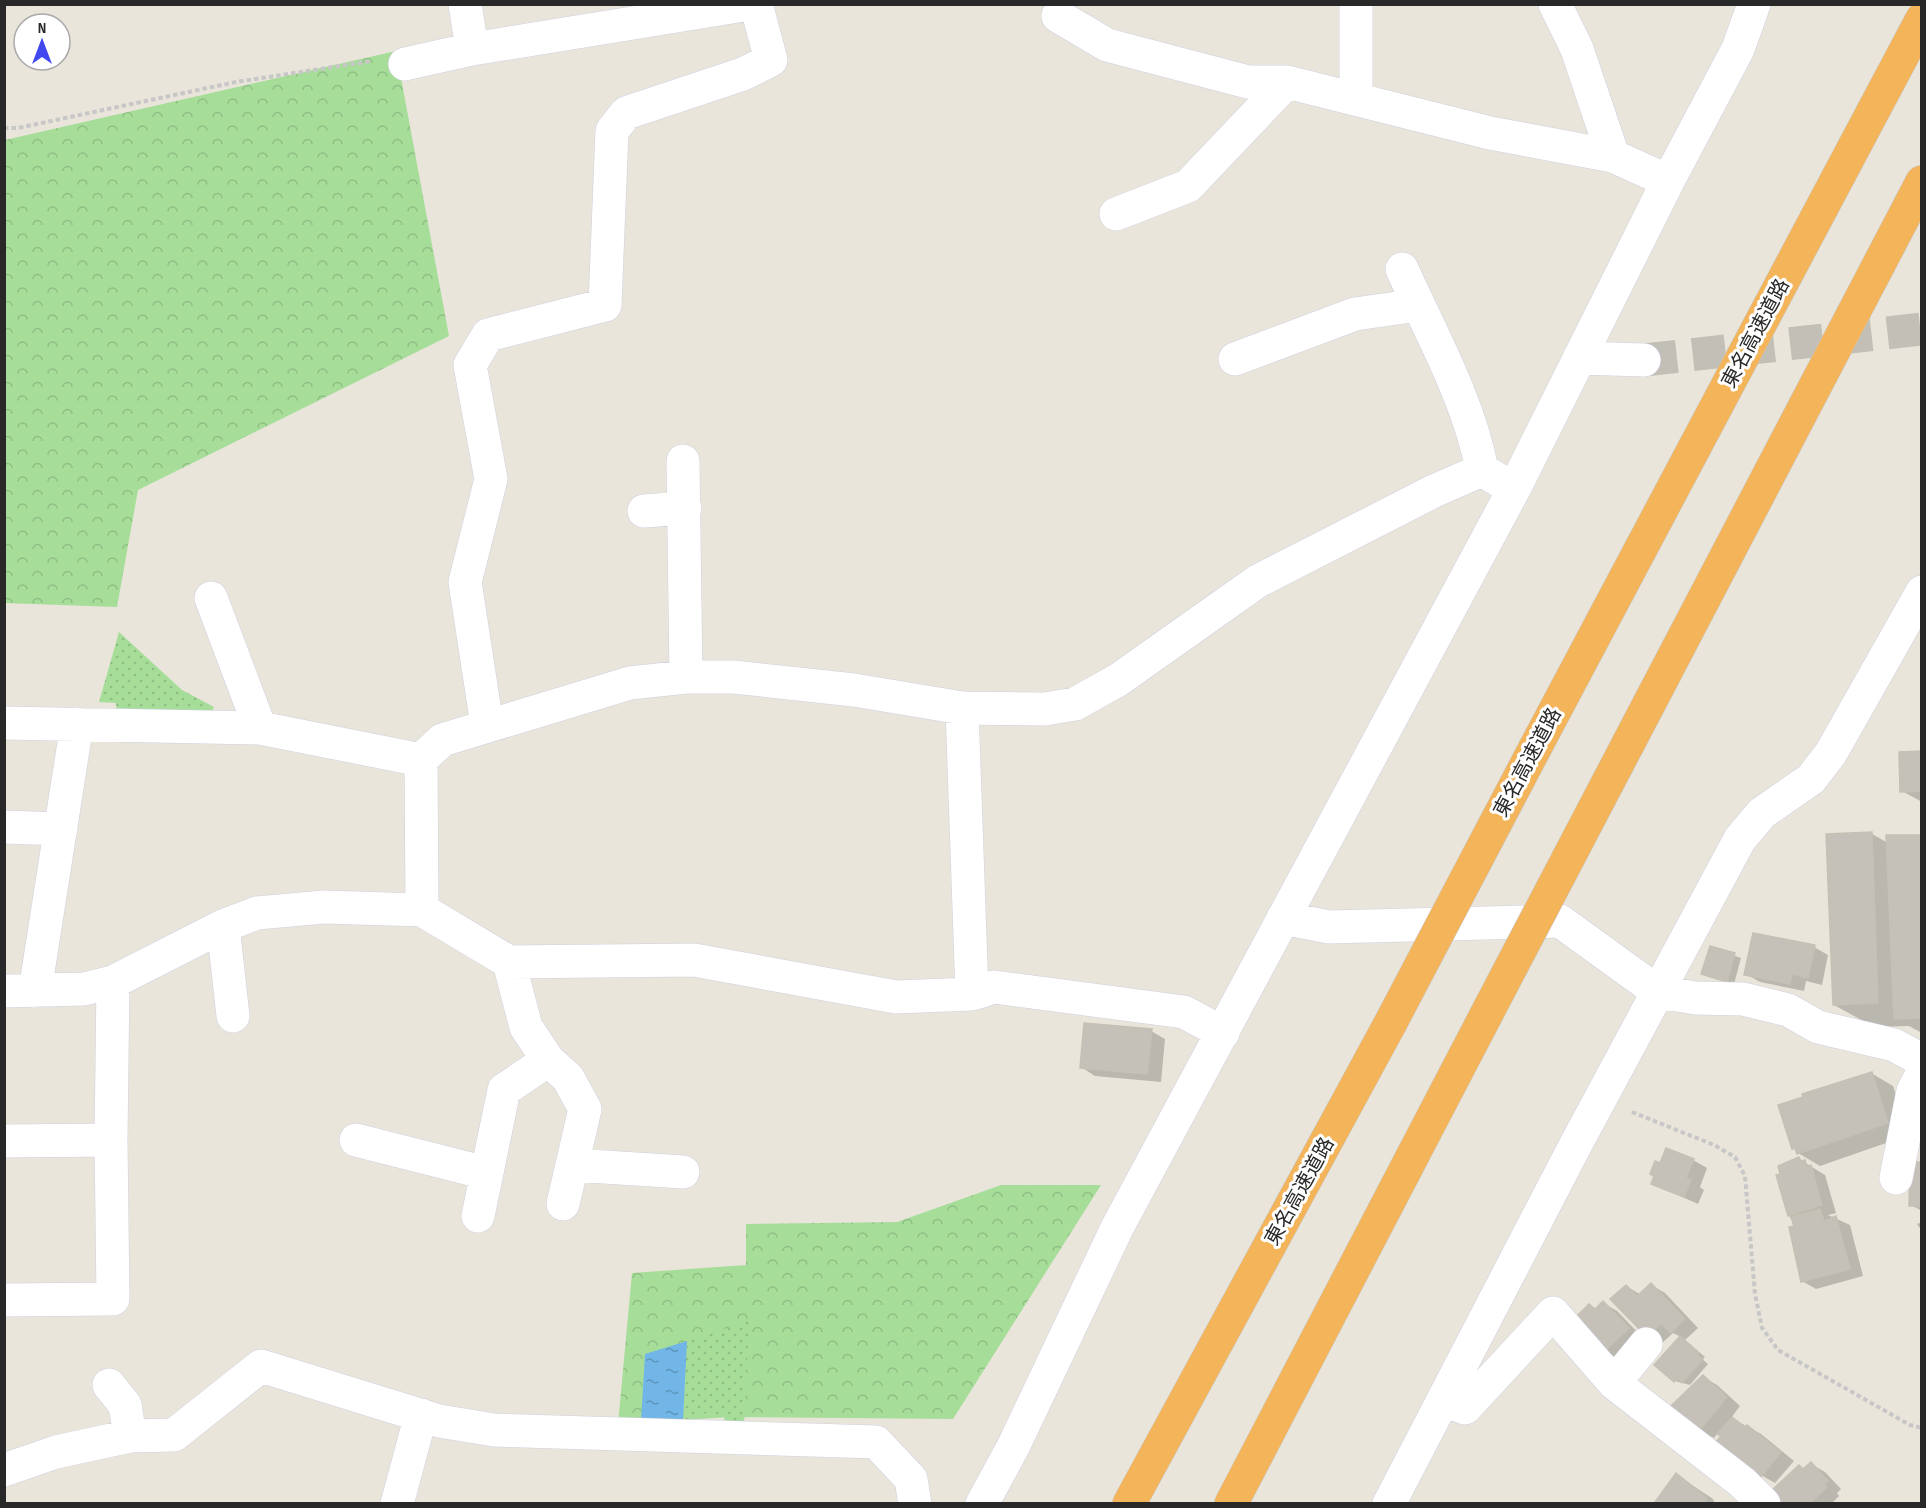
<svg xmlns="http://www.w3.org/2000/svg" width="1926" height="1508" font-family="'Sofia Sans Condensed','Noto Sans JP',sans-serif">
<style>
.forest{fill:url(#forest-crowns)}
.park{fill:url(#park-dots)}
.water{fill:url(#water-ripples)}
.shadow{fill:#0003}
.building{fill:#c5c1b9;stroke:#c4c1b4;stroke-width:1.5}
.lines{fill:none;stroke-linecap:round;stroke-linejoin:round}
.minor-tunnel{stroke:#c2bfb6;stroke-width:33;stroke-dasharray:33 16;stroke-linecap:butt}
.minor-casing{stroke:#cfd0e0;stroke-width:34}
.highway-casing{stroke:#c7c7c7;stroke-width:34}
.path{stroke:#c7c7c7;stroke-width:4;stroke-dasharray:4.5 3;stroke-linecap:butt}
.minor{stroke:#fff;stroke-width:33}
.highway{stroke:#f4b45a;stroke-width:33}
.highway-bridge-casing{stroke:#c7c7c7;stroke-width:34;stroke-linecap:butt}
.highway-bridge{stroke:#f4b45a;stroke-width:33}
.labels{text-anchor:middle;stroke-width:6;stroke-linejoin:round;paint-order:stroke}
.street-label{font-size:20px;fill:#282828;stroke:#fff}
</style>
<defs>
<pattern id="forest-crowns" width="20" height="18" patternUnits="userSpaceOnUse" patternTransform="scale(1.5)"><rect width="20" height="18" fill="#a6dd99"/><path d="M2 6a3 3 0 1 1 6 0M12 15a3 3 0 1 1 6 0" fill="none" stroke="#8fbe84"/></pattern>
<pattern id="park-dots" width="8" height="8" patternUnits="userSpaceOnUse" patternTransform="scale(1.5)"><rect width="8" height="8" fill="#a6dd99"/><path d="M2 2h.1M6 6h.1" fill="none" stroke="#8fbe84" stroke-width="1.8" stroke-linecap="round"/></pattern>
<pattern id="water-ripples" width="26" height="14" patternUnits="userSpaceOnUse" patternTransform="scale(1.5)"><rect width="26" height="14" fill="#71b6e7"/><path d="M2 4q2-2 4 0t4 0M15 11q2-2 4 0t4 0" fill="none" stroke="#5d94bb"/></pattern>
</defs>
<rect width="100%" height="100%" fill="#e9e5da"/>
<path class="forest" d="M396,51l53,285 -311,154 -21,117 -112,-4v-463z
M1001,1185h100l-148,234 -222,-2 -113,7 14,-151 114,-8v-41l151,-2z"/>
<path class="park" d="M119,632l63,58 32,17 -3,7 -94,-1 -1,-10 -17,-1z
M749,1321l-5,104 -19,-1 -1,-10 -30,-1v10l-11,-1 4,-81z"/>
<path class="water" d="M687,1341l-4,81 -42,-1 4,-67z"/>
<path class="shadow" d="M1922,753v49l-20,-11z
M1872,834l16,9 34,-7v197l-13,-7 -35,1 -40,-22z
M1814,947l14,8 -6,30 -16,-4 -2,10 -44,-9 -14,-8z
M1711,948l30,10 -7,26 -31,-10z
M1151,1031l14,8 -4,43 -66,-6 -14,-9z
M1871,1073l22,13 16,49 -89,31 -22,-13 -5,-5z
M1799,1159l26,16 11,38 -8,2 22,10 13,51 -47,13 -14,-8 -6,-53 -7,-13z
M1693,1160l14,8 -7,19 4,3 -6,14 -45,-20 7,-19z
M1922,1164v47l-11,-6z
M1922,1222v9l-5,-7z
M1651,1285l14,8 33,35 -13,12 20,17 -3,2 6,5 -18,21 -15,-4 6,-44 -8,-4 -12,11 -35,-58 15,9z
M1603,1303l14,8 25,26 -23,22 -14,-8 -15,-45 6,3z
M1703,1377l14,8 23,21 -9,12 30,16 33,27 -19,22 -14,-8 -38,-39 -5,-3 -4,5 -14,-8z
M1811,1464l14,8 16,17 -4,4 2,3 -8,8h-46l14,-37 5,2z
M1677,1475l36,24 2,5 -58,-2z"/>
<path class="building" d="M1922,751v40l-22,1 -1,-40z
M1872,832l6,171 -45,2 -7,-171z
M1886,835h36v183l-28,1z
M1753,933l62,12 -7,33 -16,-4 -2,10 -46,-9z
M1710,946l25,7 -8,29 -26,-8z
M1084,1023l68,6 -5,45 -67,-6z
M1872,1072l16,51 -91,31 -2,-6 -3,1 -14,-44 25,-8 -1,-3z
M1666,1148l28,11 -8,19 5,2 -7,17 -33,-13 3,-8 -4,-2 5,-13 5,2z
M1799,1157l2,4 4,-1 2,7 4,-2 11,40 -34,11 -12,-41 4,-1 -2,-8z
M1910,1162h12v44h-13z
M1820,1209l4,12 12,-5 14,53 -49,13 -12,-55 5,-1 -3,-9z
M1651,1283l34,36 -15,14 -9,-10 -14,14 -37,-38 16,-14 11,11z
M1603,1301l26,27 -25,24 -31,-32 16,-16 6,5z
M1680,1336l19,17 -2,2 6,4 -21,24 -5,-5 -3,4 -20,-17z
M1703,1375l24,22 -28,34 -28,-25z
M1732,1417l13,10 2,-2 34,27 -20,25 -46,-34 6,-7 -4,-2z
M1811,1462l17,19 -4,4 3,2 -18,17h-26l-12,-13 28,-26 4,4z
M1676,1473l31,25 -4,6 -48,-2z"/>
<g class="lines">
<path class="minor-tunnel" d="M1644,360l278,-31"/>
<defs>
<path id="minor" d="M465,4l7,45
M1555,4l22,45 36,107 55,25
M1058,16l49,29 141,37h39l203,51 123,23
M405,64l67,-15 278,-45
M1356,99v-95
M1116,214l72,-28 99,-104
M1402,269c29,65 67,131 80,201l20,12
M1579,358l65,2
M1235,359l120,-45 63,-9
M683,461l3,216
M644,511l41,-3
M211,598l49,130
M962,708l10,286
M4,723l256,5 161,32
M487,725l-22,-143 26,-103 -21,-114 18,-30 117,-30 7,-174 14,-18 117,-39 28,-14 -15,-56
M4,827l57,2
M422,910l-1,-150 21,-20 188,-57 56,-6h48l120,13 108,18 83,1 30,-5 43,-24 140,-99 176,-90 48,-21
M1283,918l46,9 231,-6 98,71 38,6 47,1 45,11 30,17 76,18 28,15
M223,926l10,90
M509,962l17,65 22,33 20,18 17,31 -22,95
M4,991l80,-2 29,-7 110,-56 34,-13 67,-6 98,3 87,52 185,-2 202,37 76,-3 22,-7 190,25 39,21
M35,991l42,-267
M356,1140l130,33
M4,1141l107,-1
M573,1165l110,7
M1896,1178l17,-87 9,-17
M478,1216l26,-126 44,-30
M4,1300l109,-1 -2,-159 2,-158
M1614,1383l32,-39
M109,1385l16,20 5,31
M1443,1400l22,8 88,-95 61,70 129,100 21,21
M4,1470l52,-18 74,-16 44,-1 87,-69 178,55 55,9 382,12 35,37 4,25
M397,1504l24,-89
M982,1504l32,-59 103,-217 397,-739 154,-308 70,-132 16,-45
M1389,1504l187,-360 164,-305 22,-26 49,-34 20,-26 91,-161"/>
<path id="highway" d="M1628,744l294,-562
M1535,748l387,-729
M1129,1504l261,-480
M1231,1504l254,-487"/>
</defs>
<use href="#minor" class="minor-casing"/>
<use href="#highway" class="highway-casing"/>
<path class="path" d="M4,128h14l218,-46 136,-21
M1632,1112l82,33 21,12 10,19 10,118 7,34 16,22 132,75 12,3"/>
<use href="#minor" class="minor"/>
<use href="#highway" class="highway"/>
<defs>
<path id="highway-bridge" d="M1485,1017l143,-273
M1390,1024l145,-276"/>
</defs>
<use href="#highway-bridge" class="highway-bridge-casing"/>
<use href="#highway-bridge" class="highway-bridge"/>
</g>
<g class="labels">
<g class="street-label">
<text transform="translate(1755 333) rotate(-62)" y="7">東名高速道路</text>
<text transform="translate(1527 762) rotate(-62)" y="7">東名高速道路</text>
<text transform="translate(1299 1191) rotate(-61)" y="7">東名高速道路</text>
</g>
</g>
<rect width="1926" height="1508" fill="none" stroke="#282828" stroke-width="12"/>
<g transform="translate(42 42)"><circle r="28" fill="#ffffff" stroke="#a9a9a9" stroke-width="1.5"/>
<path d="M0-4.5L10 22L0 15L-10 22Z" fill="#4148ef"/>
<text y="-9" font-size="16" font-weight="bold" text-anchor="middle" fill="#282828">N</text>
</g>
</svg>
